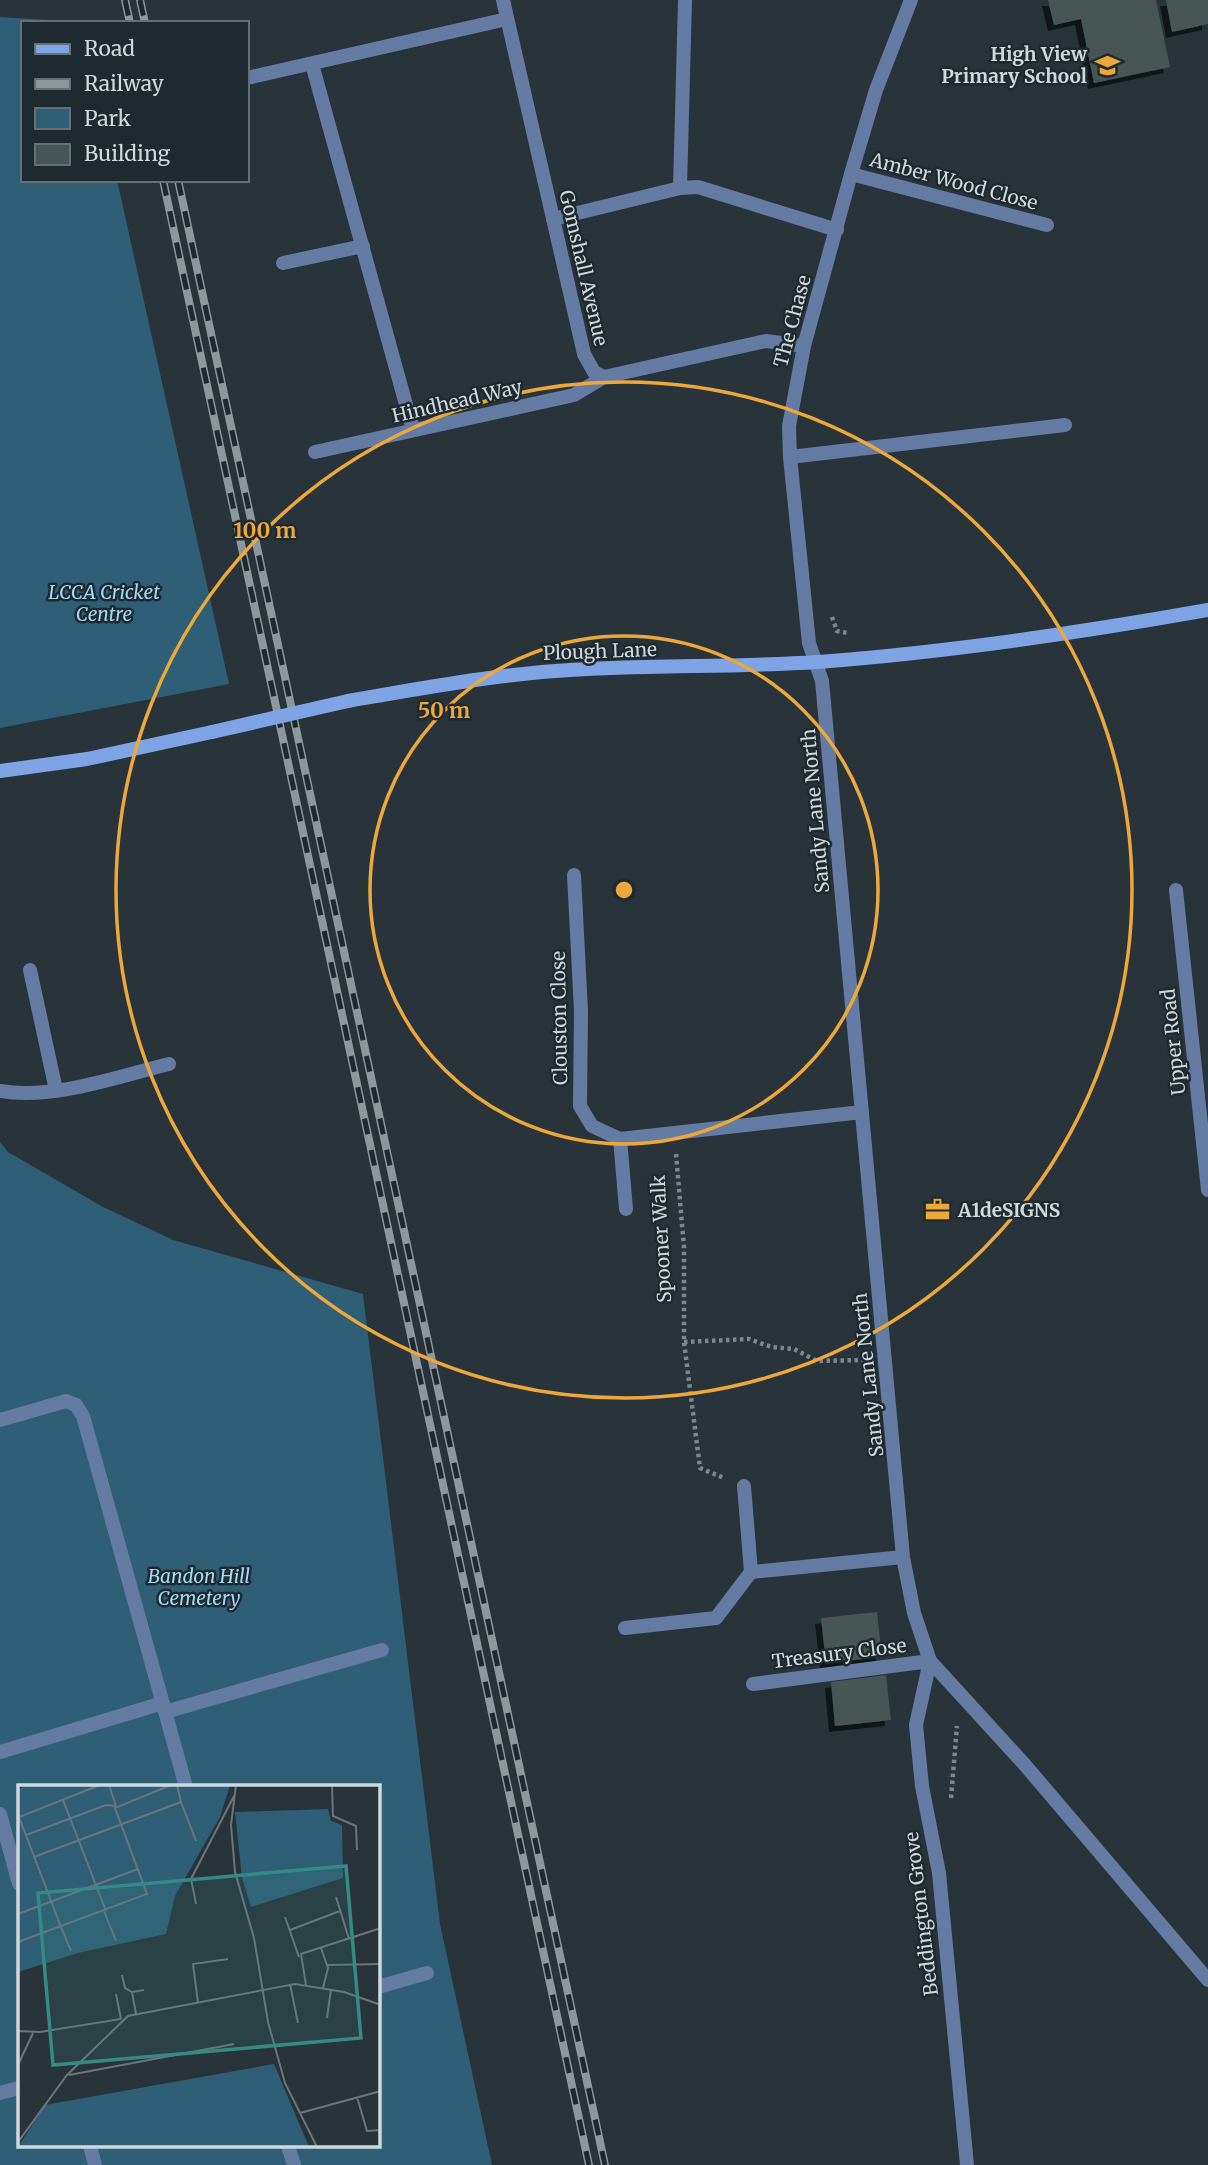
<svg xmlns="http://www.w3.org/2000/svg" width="1208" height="2165" font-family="Merriweather,serif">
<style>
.green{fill:#2f5f76;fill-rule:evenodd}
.building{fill:#465555;filter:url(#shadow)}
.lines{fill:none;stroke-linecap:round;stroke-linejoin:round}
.path{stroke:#7d878c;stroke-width:4.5;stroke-dasharray:3.5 3.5;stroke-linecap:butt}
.lane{stroke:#647ba4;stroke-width:14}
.street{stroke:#647ba4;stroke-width:14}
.secondary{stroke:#7fa4e5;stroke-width:14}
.rail-casing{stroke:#8e979b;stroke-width:8}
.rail{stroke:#1e2a2f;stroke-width:5;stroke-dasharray:16;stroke-linecap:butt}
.secondary-bridge{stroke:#7fa4e5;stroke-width:14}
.ring{fill:none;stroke:#eda83b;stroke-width:3.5}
.labels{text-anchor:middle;stroke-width:5;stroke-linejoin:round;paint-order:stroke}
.poi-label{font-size:19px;font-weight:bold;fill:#d0d8db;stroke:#1e2a2f;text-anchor:end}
.street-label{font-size:19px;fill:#d0d8db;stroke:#1e2a2f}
.park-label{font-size:19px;font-style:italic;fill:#9fdbf9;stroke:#1e2a2f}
.inset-road{fill:none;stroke:#6b767a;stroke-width:2}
.view{fill:#368a84;fill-opacity:0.15;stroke:#368a84;stroke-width:3.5}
.inset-edge{fill:none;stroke:#d0d8db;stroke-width:3.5}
.centre{fill:#eda83b;stroke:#1e2a2f;stroke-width:3.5}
.ring-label{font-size:21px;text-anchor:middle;font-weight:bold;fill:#eda83b;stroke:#1e2a2f;stroke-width:5;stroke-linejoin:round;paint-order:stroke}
</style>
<defs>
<filter id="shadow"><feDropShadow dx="-6" dy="6" stdDeviation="0" flood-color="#0009"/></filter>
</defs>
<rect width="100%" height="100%" fill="#28343a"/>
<path class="green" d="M0,17l82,5 -59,1v157h94l112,504 -229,44z
M0,1142l8,10 95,55 70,33 190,54 77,630 52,241h-492zM19,1787h359v359h-359z"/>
<path class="building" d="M1048,0h108l14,67 -76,16 -13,-64 -27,6z
M1166,0h42v24l-36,8z
M877,1612l5,45 -56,6 -5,-45z
M886,1675l5,45 -56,6 -4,-44z"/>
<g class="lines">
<path class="path" d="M832,617l5,14 11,2
M676,1154l8,93v95l16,126 24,10
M684,1342l65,-3 22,8 23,2 23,12 46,-1
M951,1798l6,-72"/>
<path class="lane" d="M312,64l101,366
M680,188l5,-188
M553,219l127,-31 18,-1 139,43
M283,263l80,-17
M790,457l275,-32
M1176,890l32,300
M30,970l26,120
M0,1420l66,-19 10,4 7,11 103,371
M165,1712l217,-62
M0,1752l163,-49
M0,1814l19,70
M378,1987l49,-14
M0,2093l19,-5
M90,2146l5,19
M288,2146l6,19"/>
<path class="street" d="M503,0l81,354 10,18 10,5 162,-36 38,5
M911,0l-35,90 -25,84 -47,172 -15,80 1,31 19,186 13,38 81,876 11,56 16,48 95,104 183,215
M247,78l260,-59
M851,174l196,51
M315,452l259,-57 30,-18
M574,875l7,136 -1,95 12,20 28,13 242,-27
M0,1091c55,9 116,-14 169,-27
M620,1139l6,70
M744,1486l7,86 152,-15
M625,1628l91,-10 35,-46
M930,1661l-14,64 6,61 17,87 28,292
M753,1684l177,-23"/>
<path class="secondary" d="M348,701c64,-11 129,-23 194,-29 92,-8 185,-4 276,-10 131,-10 261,-29 390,-52
M0,771l87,-12 125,-27"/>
<defs>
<path id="rail" d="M125,0l5,23
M140,0l5,23
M163,180l426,1985
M178,180l427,1985"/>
</defs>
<use href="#rail" class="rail-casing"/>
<use href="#rail" class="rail"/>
<path class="secondary-bridge" d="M212,732l136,-31"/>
</g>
<g class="ring">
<circle cx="624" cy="890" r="254"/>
<circle cx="624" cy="890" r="508"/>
</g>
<defs>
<symbol id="school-bare" viewBox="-9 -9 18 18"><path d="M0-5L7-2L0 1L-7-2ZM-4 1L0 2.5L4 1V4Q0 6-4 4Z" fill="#eda83b" stroke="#1e2a2f" stroke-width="2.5" paint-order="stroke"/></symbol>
<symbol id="office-bare" viewBox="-9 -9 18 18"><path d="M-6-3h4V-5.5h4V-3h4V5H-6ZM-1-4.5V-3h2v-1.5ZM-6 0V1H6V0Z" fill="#eda83b" stroke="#1e2a2f" stroke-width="2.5" paint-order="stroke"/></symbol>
</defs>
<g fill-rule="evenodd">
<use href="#school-bare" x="1090" y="48" width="35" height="35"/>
<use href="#office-bare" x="920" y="1192" width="35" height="35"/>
</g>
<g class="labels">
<g class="poi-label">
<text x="1087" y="61">High View<tspan x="1087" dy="22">Primary School</tspan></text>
<text x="958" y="1217" text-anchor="start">A1deSIGNS</text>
</g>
<g class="street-label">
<text transform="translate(954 181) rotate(15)" y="7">Amber Wood Close</text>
<text transform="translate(584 268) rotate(77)" y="7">Gomshall Avenue</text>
<text transform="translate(792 321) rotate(-75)" y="7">The Chase</text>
<text transform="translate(457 401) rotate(-13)" y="7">Hindhead Way</text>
<text transform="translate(600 651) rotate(-2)" y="7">Plough Lane</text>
<text transform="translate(815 811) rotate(-95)" y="7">Sandy Lane North</text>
<text transform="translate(559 1018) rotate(-91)" y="7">Clouston Close</text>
<text transform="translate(1173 1042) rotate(-96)" y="7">Upper Road</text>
<text transform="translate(661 1239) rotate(-93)" y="7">Spooner Walk</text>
<text transform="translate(868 1375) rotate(-96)" y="7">Sandy Lane North</text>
<text transform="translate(839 1653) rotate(-7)" y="7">Treasury Close</text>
<text transform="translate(921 1914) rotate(-97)" y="7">Beddington Grove</text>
</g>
<g class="park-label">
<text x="104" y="599">LCCA Cricket<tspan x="104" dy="22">Centre</tspan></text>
<text x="199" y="1583">Bandon Hill<tspan x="199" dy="22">Cemetery</tspan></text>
</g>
</g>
<g transform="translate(18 1785)">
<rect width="362" height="362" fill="#28343a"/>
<path d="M10,0h202l-10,32 -45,79 -9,38 -88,19 -60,19v-183zM310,24l3,12 11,4 1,53 -92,29 -9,-29 -7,-66zM256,279l35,83h-291l27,-42z" fill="#2f5f76"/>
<path class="inset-road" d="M218,0l-5,40 4,47 19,66 14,84 17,61 32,64M314,0l1,31 23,10 1,24M45,15l43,111M163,17l15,39M8,50l80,-30 10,1 -7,-21M16,72l147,-55 -4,-17M318,112l13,42M178,119l-5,-25 43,-83M86,126l12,30M0,129l120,-45M267,132l14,40M43,142l-42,-110 81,-32M43,142l10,24M272,145l50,-19M0,157l129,-48 -32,-86 56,-23M303,163l7,20 -5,20M309,180l54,-1M104,190l3,13 7,4M272,199l8,39M288,200l-5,-31 80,-26M98,209l5,25M180,218l-5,-39 35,-5M118,229l-4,-22 12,-2M309,233l4,-29M0,246l22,1 81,-13M0,280l15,-32M51,290l165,-31M339,312l10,34 14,-1M282,328l81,-22M0,357l49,-67 61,-59 167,-32 49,8 37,13"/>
<path class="view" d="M328,81l15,172 -308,27 -15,-172z"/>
<rect width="362" height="362" class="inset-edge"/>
</g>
<circle cx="624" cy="890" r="10" class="centre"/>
<g class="ring-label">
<text x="265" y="538">100 m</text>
<text x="444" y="718">50 m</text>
</g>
<rect x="21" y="21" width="228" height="161" fill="#1e2a2f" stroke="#657074" stroke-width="2"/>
<rect x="35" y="44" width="35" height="10" fill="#7fa4e5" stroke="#657074" stroke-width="2"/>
<text x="84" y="56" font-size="21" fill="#d0d8db">Road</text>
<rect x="35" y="79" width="35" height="10" fill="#8e979b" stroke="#657074" stroke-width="2"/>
<text x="84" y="91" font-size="21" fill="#d0d8db">Railway</text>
<rect x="35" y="108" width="35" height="21" fill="#2f5f76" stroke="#657074" stroke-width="2"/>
<text x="84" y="126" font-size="21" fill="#d0d8db">Park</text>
<rect x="35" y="144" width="35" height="21" fill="#465555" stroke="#657074" stroke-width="2"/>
<text x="84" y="161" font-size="21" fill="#d0d8db">Building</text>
</svg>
